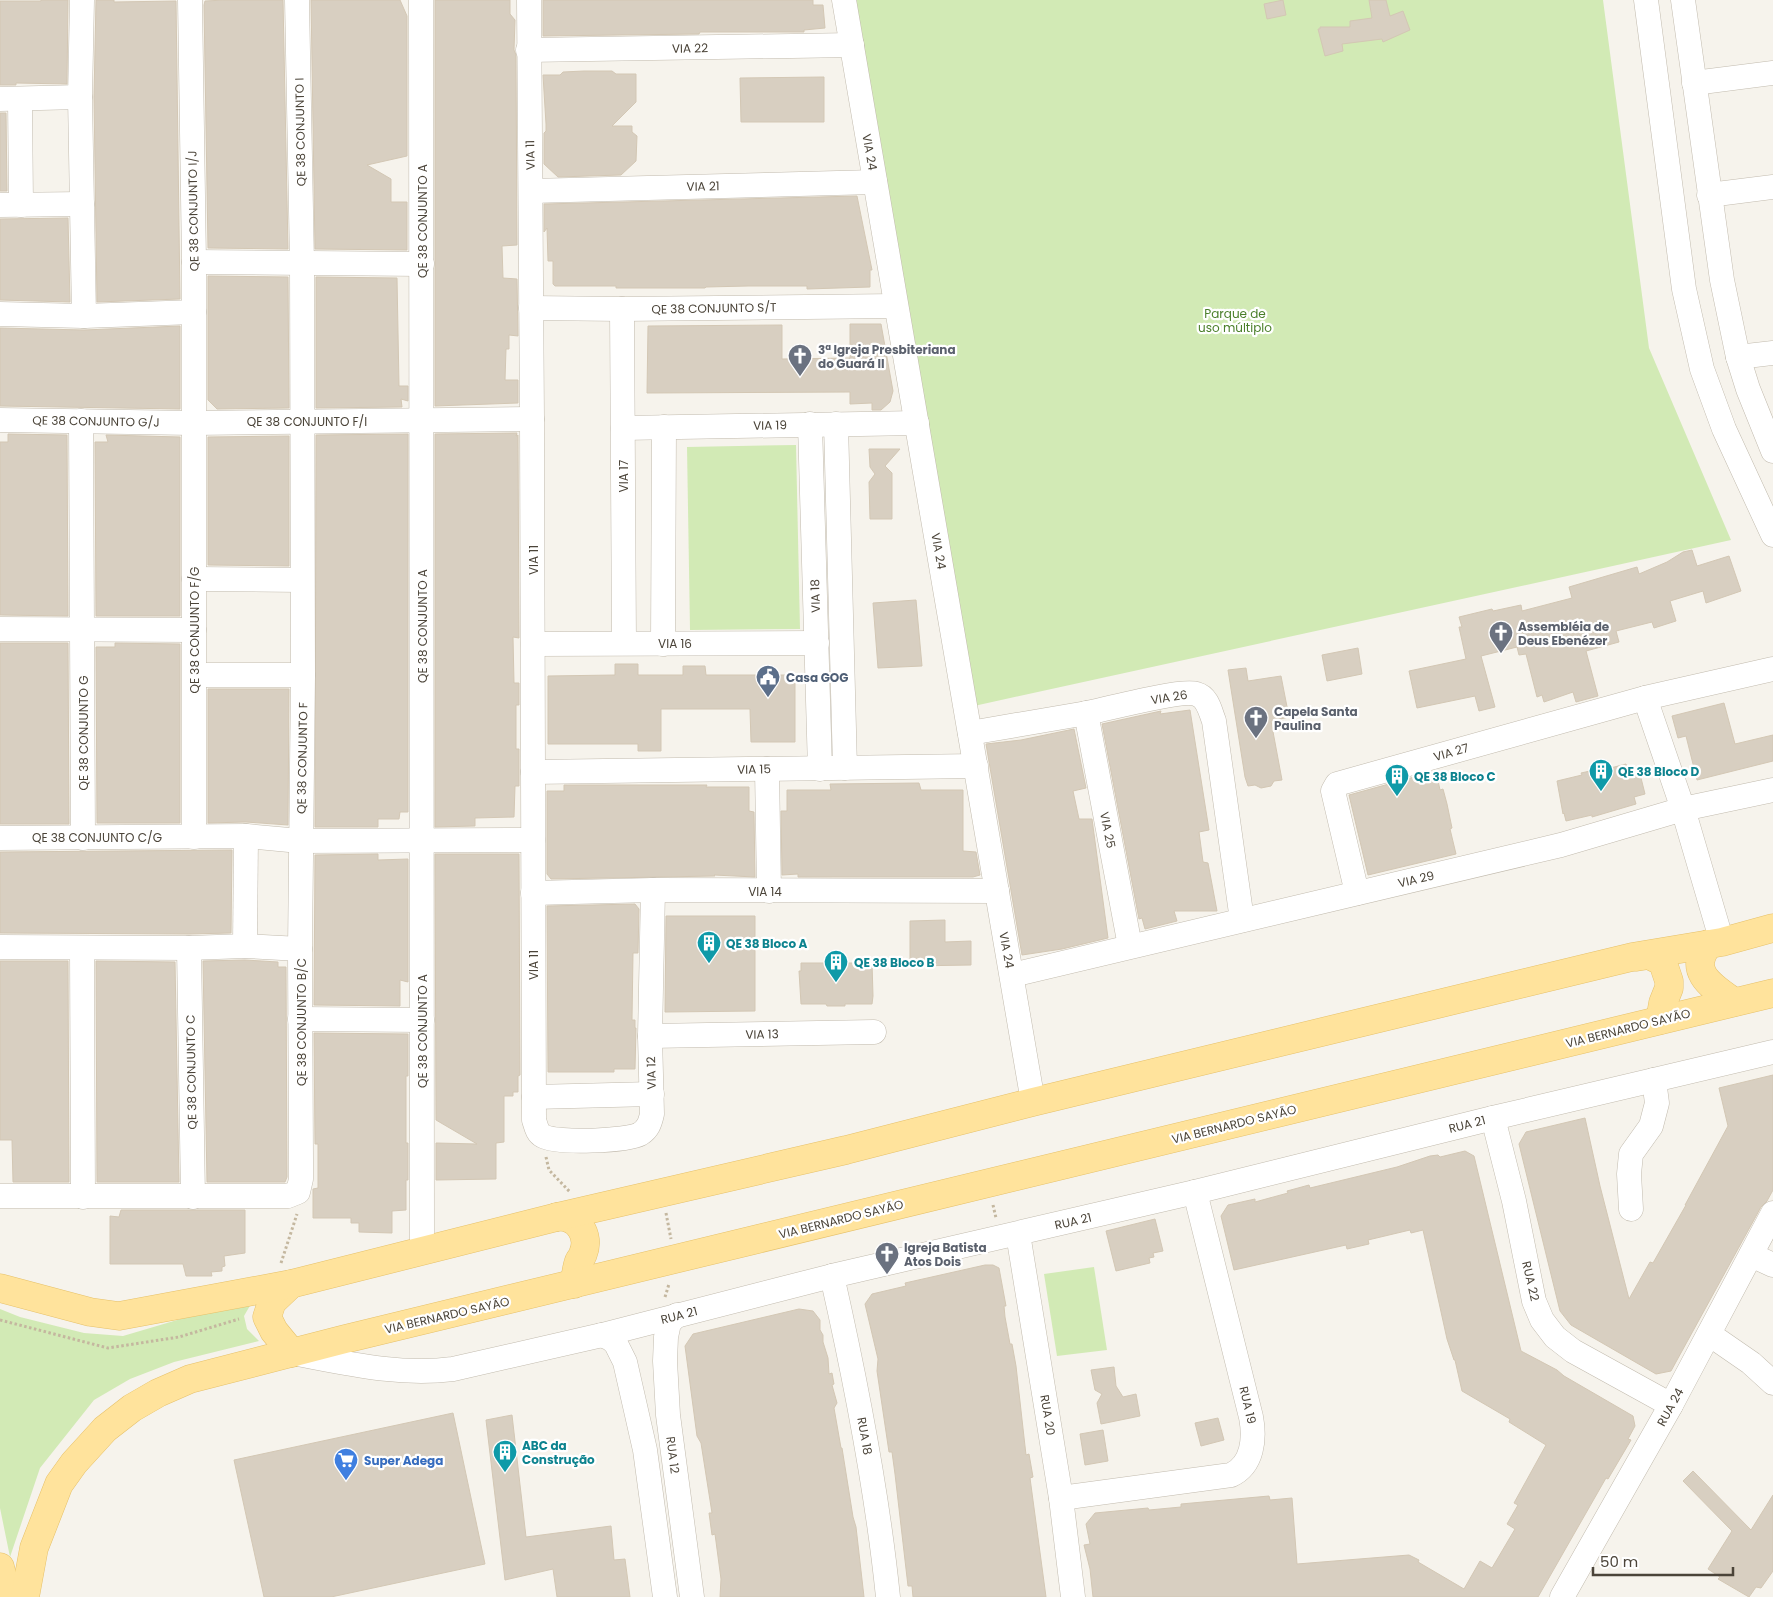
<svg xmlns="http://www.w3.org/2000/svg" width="1773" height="1597" font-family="Poppins,sans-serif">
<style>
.green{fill:#d2eab5}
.building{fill:#d8cfc1;stroke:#d3c7b4}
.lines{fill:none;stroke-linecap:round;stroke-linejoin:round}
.minor-casing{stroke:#c2bbae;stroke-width:25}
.major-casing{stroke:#e6c16a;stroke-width:29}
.path{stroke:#c4b79f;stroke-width:3;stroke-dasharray:2.5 2.5;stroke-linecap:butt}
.minor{stroke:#fff;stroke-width:24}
.major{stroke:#ffe39c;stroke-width:28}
.labels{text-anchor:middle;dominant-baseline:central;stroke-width:4.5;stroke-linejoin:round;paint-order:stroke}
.street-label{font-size:12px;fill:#4b4439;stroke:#fff}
.park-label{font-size:12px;fill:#4a7f2a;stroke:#fff}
.worship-label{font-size:12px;font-weight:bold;fill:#5b616d;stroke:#fff;text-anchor:start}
.service-label{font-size:12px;font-weight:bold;fill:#4e5e75;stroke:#fff;text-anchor:start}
.culture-label{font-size:12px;font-weight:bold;fill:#0d838f;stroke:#fff;text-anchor:start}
.shop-label{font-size:12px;font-weight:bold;fill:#366cbe;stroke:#fff;text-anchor:start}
</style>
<rect width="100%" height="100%" fill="#f6f3ec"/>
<!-- green -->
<g class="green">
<path d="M852 0H1603L1649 348 1731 540 974 706Z"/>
<path d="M796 445 800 629 690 630 687 447Z"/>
<path d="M1094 1267 1107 1350 1057 1356 1044 1274Z"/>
<path d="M255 1297 244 1316 247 1329 259 1341 174 1362 130 1379 94 1400 40 1468 10 1557 0 1508V1309L20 1317 84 1333 123 1336Z"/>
</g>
<!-- building -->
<g class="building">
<path d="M41 0H68L67 84 16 83V85H0V1H41Z"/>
<path d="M96 0H114V2L176 1 180 299 97 302 94 97Z"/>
<path d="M225 0H283L288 249 208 248 204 5 205 1Z"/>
<path d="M311 0H400L407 16V156L367 165 391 179V202H407V250L315 249Z"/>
<path d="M435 0H510V14L515 20 514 50 516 55 517 245 502 246 503 278 517 279 518 336 509 335V349H506L505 380H518V403L435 406Z"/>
<path d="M543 0H813V5H823L825 28 804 30V32H700L699 34 543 36Z"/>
<path d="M1283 0 1286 15 1267 19 1264 4Z"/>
<path d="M1369 0H1386L1390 16 1403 11 1410 30 1383 42 1382 39 1342 44 1343 51 1325 56 1318 29H1320V27H1350V21L1372 18Z"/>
<path d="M584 71H612L616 74H636V102L612 126H632V132L637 136 636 161 621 175 558 177 544 164V133L546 131V124L543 75H560L563 72Z"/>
<path d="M824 77V122H741L740 78Z"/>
<path d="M0 113H6L7 191H0Z"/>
<path d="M857 196 872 270H870V287L807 289V286H748L706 287 705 288H616V286H555L553 284V261H548L547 228 544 232V204Z"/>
<path d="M68 218 70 302 0 300V219Z"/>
<path d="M208 276 288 277 289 408 217 409 208 400Z"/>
<path d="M316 277 397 278 399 386H408V401L401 399 402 407 316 408Z"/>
<path d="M850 324H881L893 391 890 402 881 410H872V403L850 404V392L647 393 648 326 782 325V359L850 358Z"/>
<path d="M180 326V409L0 406V328L84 330Z"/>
<path d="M517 433 516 436 518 435 519 638 513 637 514 683H519V705H516V749H519V786H515L514 817 475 818V826L435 827V434Z"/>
<path d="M8 434 67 435 68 616 0 615V442H8Z"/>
<path d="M408 434V812H400L399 819H378V827H315L316 435Z"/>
<path d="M106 435 180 437V616H96L95 442H108Z"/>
<path d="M289 436V566L208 565V437Z"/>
<path d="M869 449H900L885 466 892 473V519H870L869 482 875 474 870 467Z"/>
<path d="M1692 550 1697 566 1729 556 1741 591 1706 603 1703 591 1670 601 1676 621 1654 628 1652 622 1616 631 1619 642 1586 651 1598 696 1576 702 1573 692 1544 702 1542 695 1537 697 1526 654 1519 655 1517 647 1481 656 1495 707 1479 711 1475 696 1417 708 1409 671 1466 659 1459 627H1462L1459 617 1492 609 1493 611 1521 605 1522 611 1572 598 1569 587 1637 567 1639 574 1667 562 1683 552Z"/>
<path d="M916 600 922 666 878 668 873 603Z"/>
<path d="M0 643H68L69 824H0Z"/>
<path d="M115 643 180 644V823H97L96 647H115Z"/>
<path d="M1358 648 1362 674 1327 681 1322 655Z"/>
<path d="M615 664H638V675H683V666H705L706 675H795V742H751L750 709H661V751H638V744H548V676L615 675Z"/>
<path d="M1246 668 1248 681 1281 676 1289 717 1271 721 1282 780 1274 781 1271 786 1261 788 1255 785 1248 786 1245 777 1228 670Z"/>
<path d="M208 689H289L288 825 246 822 208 823Z"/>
<path d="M1724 703 1735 744 1773 735V761L1697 780 1686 736 1678 738 1672 716Z"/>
<path d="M1190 710 1209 830 1199 832 1203 862 1208 863 1217 911H1174L1177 921 1145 929 1142 918 1139 919 1102 724 1161 711 1160 714Z"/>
<path d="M1074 729 1086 788 1073 791 1079 819H1092L1108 938 1062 949 1022 955 986 744 1021 740Z"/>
<path d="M1626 764 1628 772 1639 770 1645 794 1634 797 1636 804 1592 817V815L1566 821 1564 813 1563 814 1557 781 1582 775 1581 773 1599 769V771Z"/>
<path d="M1436 771 1440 790 1443 789 1447 804 1452 828 1450 829 1456 854 1368 875 1349 795Z"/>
<path d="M919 783 921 790H963V851L976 852 980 875 973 877H798V874L782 875 781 811H787V790H831L830 784Z"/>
<path d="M564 785H707L706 787H749V811L754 812 755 877 714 875 715 876 551 879 547 874V791H564Z"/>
<path d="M232 850 231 933 189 934 0 933V852Z"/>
<path d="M378 854V860L408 859V982L400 980V1006L314 1005 315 855Z"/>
<path d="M435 854H519L520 1075 518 1076V1092H513V1096H504V1142L496 1143V1179L436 1180V1143L477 1144 436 1120Z"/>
<path d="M635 904 639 909 638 953H633L632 1020H635V1028H636L635 1069H614V1072H548L547 906Z"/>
<path d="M666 916H755V1011L665 1012Z"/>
<path d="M945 920V942L971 941V965L910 966V921Z"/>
<path d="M245 960 278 962V967H286L287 1177 285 1182H207L203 961Z"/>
<path d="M826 960 844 961 845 963H872L873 996 872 1004H845V1006H827L826 1004H801L799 971H801V963H826Z"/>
<path d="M0 961H68L69 1182H13L12 1140H0Z"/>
<path d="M96 961 175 962 179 1182H97Z"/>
<path d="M314 1033 408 1034V1076H406V1143H408V1180H406V1210L392 1211V1233L359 1232V1223H351V1218H313V1189L318 1188V1144H315Z"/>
<path d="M1773 1075V1190L1767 1201 1761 1207 1671 1371 1656 1374 1571 1325 1560 1311 1519 1144 1526 1132 1585 1118 1600 1186 1629 1299 1650 1262 1653 1263 1686 1205H1685L1728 1126 1719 1088Z"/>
<path d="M1465 1151 1474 1156 1521 1351 1557 1370 1564 1376 1633 1416 1635 1426 1628 1439 1631 1440 1608 1479 1606 1478 1538 1597H1093L1090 1569 1084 1545 1090 1544 1086 1524 1095 1513 1148 1508 1149 1510 1181 1507V1504L1269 1496 1270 1500 1292 1498 1297 1564 1409 1555 1419 1560 1418 1562 1464 1589 1480 1561 1492 1568 1515 1529 1507 1524 1518 1505 1514 1503 1546 1445 1509 1422 1510 1419 1462 1391 1455 1360H1454L1447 1339 1423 1230 1411 1233 1410 1230 1368 1240 1369 1244 1347 1249 1346 1245 1234 1270 1221 1216 1228 1205 1255 1199V1202L1288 1193 1287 1191 1309 1185 1310 1188 1397 1167 1430 1156 1438 1155 1440 1157Z"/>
<path d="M121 1210H245V1253L224 1256 225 1266 222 1267V1271L211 1272 212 1276H186L183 1264H110V1216L119 1217Z"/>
<path d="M1155 1219 1163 1251 1153 1253 1154 1257 1149 1258 1150 1263 1116 1271 1106 1231Z"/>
<path d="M985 1265H993L999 1268 1006 1306H1004L1005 1317 1010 1344H1012L1016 1366 1026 1455 1029 1454 1033 1477 1030 1478 1046 1597H913L912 1586H908L895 1474 892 1452H889L877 1371 878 1359 865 1304 872 1294 906 1286 905 1283Z"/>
<path d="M799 1309 813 1311 820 1320V1330L823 1335V1342L828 1358 829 1374 832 1373 834 1384 832 1385 837 1403 834 1408 841 1448H842L853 1517 856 1527 864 1597H720L721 1579 715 1534 712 1535 709 1513H712L701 1443 697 1436 685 1346 693 1334Z"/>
<path d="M1114 1367 1116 1386 1123 1397 1136 1394 1140 1416 1101 1424 1097 1403 1102 1394 1095 1390 1091 1370Z"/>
<path d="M453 1413 485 1564 331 1597H264L234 1460Z"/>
<path d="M512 1415 526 1537 611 1526 614 1560 625 1559 630 1597H557L553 1569 505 1580 486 1420Z"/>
<path d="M1218 1418 1224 1440 1201 1446 1195 1423Z"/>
<path d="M1103 1430 1108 1461 1085 1465 1080 1434Z"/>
<path d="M1693 1471 1751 1530 1773 1495V1571L1761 1588 1756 1587 1749 1597 1718 1579 1720 1577 1708 1569 1732 1531 1683 1481Z"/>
</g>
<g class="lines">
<defs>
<g id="minor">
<path d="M82 0 80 97 84 316"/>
<path d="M190 0 194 262V837"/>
<path d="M421 0 422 1252"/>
<path d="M529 0 532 419 534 1120C536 1126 537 1133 543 1136 557 1144 627 1141 640 1134 648 1129 650 1123 652 1114L650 1036 653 890"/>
<path d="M844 0 1033 1102"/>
<path d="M1646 0 1684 289 1702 369 1724 429 1773 535"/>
<path d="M1683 0 1722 280 1738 357 1748 389 1773 451"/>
<path d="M528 50 852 45"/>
<path d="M1694 83 1773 73"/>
<path d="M0 99 80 97"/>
<path d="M20 99 21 205"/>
<path d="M531 191 875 182"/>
<path d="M1709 195 1773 187"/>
<path d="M0 205 82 204"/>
<path d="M194 262 422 264"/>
<path d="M531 308 622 309 896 306"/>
<path d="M622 309 624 643"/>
<path d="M0 314 84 316 194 312"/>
<path d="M1738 357 1773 353"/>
<path d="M0 420 193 423 532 419"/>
<path d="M81 421 83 838"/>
<path d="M810 424 820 769"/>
<path d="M836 424 845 768"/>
<path d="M623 428 917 423"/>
<path d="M194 579 302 580"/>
<path d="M0 629 194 630"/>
<path d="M533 644 817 643"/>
<path d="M663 644 664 427"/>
<path d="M195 675H303"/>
<path d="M1645 698 1683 809 1722 942"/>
<path d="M1086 713 1130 946"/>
<path d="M970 733C1009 726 1048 720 1087 713 1106 709 1182 689 1196 694 1208 697 1210 711 1214 721L1242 920"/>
<path d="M767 769 769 891"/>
<path d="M533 772 976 766"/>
<path d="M0 838 246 836 300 841 533 840"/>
<path d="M533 893 653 890 997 891"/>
<path d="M1357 893 1333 791 1337 784 1645 698 1773 669"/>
<path d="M245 946 246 836"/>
<path d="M0 947 189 948 245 946 300 949"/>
<path d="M82 948 83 1197"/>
<path d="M189 948 193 1197"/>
<path d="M1012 975 1561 845 1683 809 1773 790"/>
<path d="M300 1019 422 1020"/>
<path d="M650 1036 874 1032"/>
<path d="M534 1097 652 1094"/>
<path d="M1493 1118 1514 1201 1534 1301 1542 1320 1555 1337 1573 1351 1671 1405"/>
<path d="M0 1196H288L298 1192 301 1179V1161L300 949 303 675 302 263 297 0"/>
<path d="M1631 1209 1629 1174 1631 1154 1651 1126 1657 1103 1654 1080"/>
<path d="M1018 1234 1061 1498 1073 1597"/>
<path d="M1751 1255 1773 1265"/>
<path d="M832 1276C856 1382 877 1489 888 1597"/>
<path d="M677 1315 669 1323 666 1337 665 1361 668 1415 692 1597"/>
<path d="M1709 1334 1751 1363 1773 1383"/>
<path d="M602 1335 611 1339 616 1344 625 1362 645 1450 665 1597"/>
<path d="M292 1353C345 1363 399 1376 453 1369L602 1335 832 1276 1195 1192 1493 1118 1773 1052"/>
<path d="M1061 1498 1231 1475C1253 1465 1255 1438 1251 1417L1195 1192"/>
<path d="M1562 1597 1671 1405 1773 1213"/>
</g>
<g id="major">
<path d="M1709 944C1686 972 1713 987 1734 1002"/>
<path d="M1636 957 1649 955 1661 961 1664 966 1669 981V988L1663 1003 1660 1020"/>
<path d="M557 1217C577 1215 591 1235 583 1254 582 1257 581 1258 579 1261 576 1268 576 1277 574 1284"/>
<path d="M291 1284 272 1302 267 1317 274 1331 292 1353"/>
<path d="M0 1288 90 1312 119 1316 291 1284 557 1217 846 1150 1033 1102 1632 957 1722 942 1773 928"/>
<path d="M0 1567 8 1597"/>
<path d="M25 1597 34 1548 59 1484 74 1463 105 1429 132 1408 158 1393 190 1379 345 1339 1773 993"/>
</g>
</defs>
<!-- minor casing -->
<use href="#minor" class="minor-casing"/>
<!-- major casing -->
<use href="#major" class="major-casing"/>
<!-- path -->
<g class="path">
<path d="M546 1157 549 1170 570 1192"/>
<path d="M993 1205 996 1218"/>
<path d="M666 1213 671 1239"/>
<path d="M281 1263 297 1214"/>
<path d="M665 1297 669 1284"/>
<path d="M0 1320 108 1348 179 1337 239 1319"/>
</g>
<!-- minor -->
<use href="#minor" class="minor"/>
<!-- major -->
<use href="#major" class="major"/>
</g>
<!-- icons -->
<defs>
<symbol id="church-pin" viewBox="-11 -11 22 30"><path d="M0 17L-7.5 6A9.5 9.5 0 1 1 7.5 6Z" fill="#6b7280" stroke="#fff"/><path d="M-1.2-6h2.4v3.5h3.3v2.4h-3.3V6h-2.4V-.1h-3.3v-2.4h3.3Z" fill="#fff"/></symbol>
<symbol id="civic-pin" viewBox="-11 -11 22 30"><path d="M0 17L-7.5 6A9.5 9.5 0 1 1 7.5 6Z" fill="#5c6f8a" stroke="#fff"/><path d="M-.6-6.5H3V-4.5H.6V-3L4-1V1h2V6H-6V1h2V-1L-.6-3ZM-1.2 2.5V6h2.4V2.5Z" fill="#fff"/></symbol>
<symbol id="building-pin" viewBox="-11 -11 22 30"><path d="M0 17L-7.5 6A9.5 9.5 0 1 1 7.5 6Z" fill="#0f9aa8" stroke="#fff"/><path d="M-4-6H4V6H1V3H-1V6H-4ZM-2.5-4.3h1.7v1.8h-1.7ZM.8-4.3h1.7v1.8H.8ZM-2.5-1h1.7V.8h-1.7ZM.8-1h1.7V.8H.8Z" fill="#fff"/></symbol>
<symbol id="supermarket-pin" viewBox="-11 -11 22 30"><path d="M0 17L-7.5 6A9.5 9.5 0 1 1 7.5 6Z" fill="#3f7fe0" stroke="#fff"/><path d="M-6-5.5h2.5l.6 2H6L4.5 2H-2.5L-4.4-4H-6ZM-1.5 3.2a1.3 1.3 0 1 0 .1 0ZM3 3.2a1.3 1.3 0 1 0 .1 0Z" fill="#fff"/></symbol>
</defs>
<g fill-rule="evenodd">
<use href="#church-pin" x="786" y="342" width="28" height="38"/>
<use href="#church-pin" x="1487" y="619" width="28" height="38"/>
<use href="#civic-pin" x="754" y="663" width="28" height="38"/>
<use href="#church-pin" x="1242" y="704" width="28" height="38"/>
<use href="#building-pin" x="1587" y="757" width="28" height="38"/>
<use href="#building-pin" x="1383" y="762" width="28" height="38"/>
<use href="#building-pin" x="695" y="929" width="28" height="38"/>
<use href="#building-pin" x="822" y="948" width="28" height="38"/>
<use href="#church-pin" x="873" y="1240" width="28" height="38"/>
<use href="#building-pin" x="491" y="1438" width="28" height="38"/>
<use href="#supermarket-pin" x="332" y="1446" width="28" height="38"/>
</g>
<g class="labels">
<!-- street labels -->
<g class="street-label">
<text transform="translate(690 48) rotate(-1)">VIA 22</text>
<text transform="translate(300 132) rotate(-91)">QE 38 CONJUNTO I</text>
<text transform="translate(870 152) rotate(80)">VIA 24</text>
<text transform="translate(530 155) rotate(-91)">VIA 11</text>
<text transform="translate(703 186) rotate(-1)">VIA 21</text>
<text transform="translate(193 211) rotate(-91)">QE 38 CONJUNTO I/J</text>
<text transform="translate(422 221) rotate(-90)">QE 38 CONJUNTO A</text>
<text transform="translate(714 308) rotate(-1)">QE 38 CONJUNTO S/T</text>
<text transform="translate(96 421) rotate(1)">QE 38 CONJUNTO G/J</text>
<text x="307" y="421">QE 38 CONJUNTO F/I</text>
<text transform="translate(770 425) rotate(-1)">VIA 19</text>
<text transform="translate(623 476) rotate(-90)">VIA 17</text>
<text transform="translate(939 551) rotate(80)">VIA 24</text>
<text transform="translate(533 560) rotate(-90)">VIA 11</text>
<text transform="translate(815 596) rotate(-92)">VIA 18</text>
<text transform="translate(422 626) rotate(-90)">QE 38 CONJUNTO A</text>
<text transform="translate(194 630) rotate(-90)">QE 38 CONJUNTO F/G</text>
<text x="675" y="643">VIA 16</text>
<text transform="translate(1169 697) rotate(-9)">VIA 26</text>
<text transform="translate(83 733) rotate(-90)">QE 38 CONJUNTO G</text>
<text transform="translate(1451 752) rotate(-16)">VIA 27</text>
<text transform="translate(302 758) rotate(-89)">QE 38 CONJUNTO F</text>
<text transform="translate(754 769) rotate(-1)">VIA 15</text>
<text transform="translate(1108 830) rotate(79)">VIA 25</text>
<text x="97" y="837">QE 38 CONJUNTO C/G</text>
<text transform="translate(1416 879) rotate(-13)">VIA 29</text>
<text x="765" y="891">VIA 14</text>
<text transform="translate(1007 950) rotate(80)">VIA 24</text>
<text transform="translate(533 965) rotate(-90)">VIA 11</text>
<text transform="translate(301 1022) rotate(-90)">QE 38 CONJUNTO B/C</text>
<text transform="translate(1628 1028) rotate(-14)">VIA BERNARDO SAYÃO</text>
<text transform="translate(422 1031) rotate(-90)">QE 38 CONJUNTO A</text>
<text transform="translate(762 1034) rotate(-1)">VIA 13</text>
<text transform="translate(191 1072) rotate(-91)">QE 38 CONJUNTO C</text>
<text transform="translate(651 1073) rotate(-91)">VIA 12</text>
<text transform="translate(1234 1124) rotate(-14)">VIA BERNARDO SAYÃO</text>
<text transform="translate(1467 1124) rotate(-14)">RUA 21</text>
<text transform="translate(841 1219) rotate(-14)">VIA BERNARDO SAYÃO</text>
<text transform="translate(1073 1221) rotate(-13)">RUA 21</text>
<text transform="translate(1531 1281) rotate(77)">RUA 22</text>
<text transform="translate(447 1315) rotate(-13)">VIA BERNARDO SAYÃO</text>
<text transform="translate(679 1315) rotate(-14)">RUA 21</text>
<text transform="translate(1248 1405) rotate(77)">RUA 19</text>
<text transform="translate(1670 1407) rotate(-61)">RUA 24</text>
<text transform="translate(1048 1415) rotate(81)">RUA 20</text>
<text transform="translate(865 1436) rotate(80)">RUA 18</text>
<text transform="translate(673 1455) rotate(83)">RUA 12</text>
</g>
<!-- park labels -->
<g class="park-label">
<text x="1235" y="313">Parque de<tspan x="1235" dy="14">uso múltiplo</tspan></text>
</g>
<!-- worship labels -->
<g class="worship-label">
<text x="818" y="349">3ª Igreja Presbiteriana<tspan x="818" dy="14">do Guará II</tspan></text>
<text x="1518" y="626">Assembléia de<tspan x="1518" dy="14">Deus Ebenézer</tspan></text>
<text x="1274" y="711">Capela Santa<tspan x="1274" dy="14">Paulina</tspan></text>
<text x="904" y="1247">Igreja Batista<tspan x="904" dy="14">Atos Dois</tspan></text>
</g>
<!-- service labels -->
<g class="service-label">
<text x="786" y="677">Casa GOG</text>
</g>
<!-- culture labels -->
<g class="culture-label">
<text x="1618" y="771">QE 38 Bloco D</text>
<text x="1414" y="776">QE 38 Bloco C</text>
<text x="726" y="943">QE 38 Bloco A</text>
<text x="854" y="962">QE 38 Bloco B</text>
<text x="522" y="1445">ABC da<tspan x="522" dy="14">Construção</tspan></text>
</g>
<!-- shop labels -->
<g class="shop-label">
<text x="364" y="1460">Super Adega</text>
</g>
</g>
<!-- scale -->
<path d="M1593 1567v8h140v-8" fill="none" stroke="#4b4439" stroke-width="2.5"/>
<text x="1600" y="1567" font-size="15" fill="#4b4439" stroke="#ffffff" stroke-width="4" paint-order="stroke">50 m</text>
</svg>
